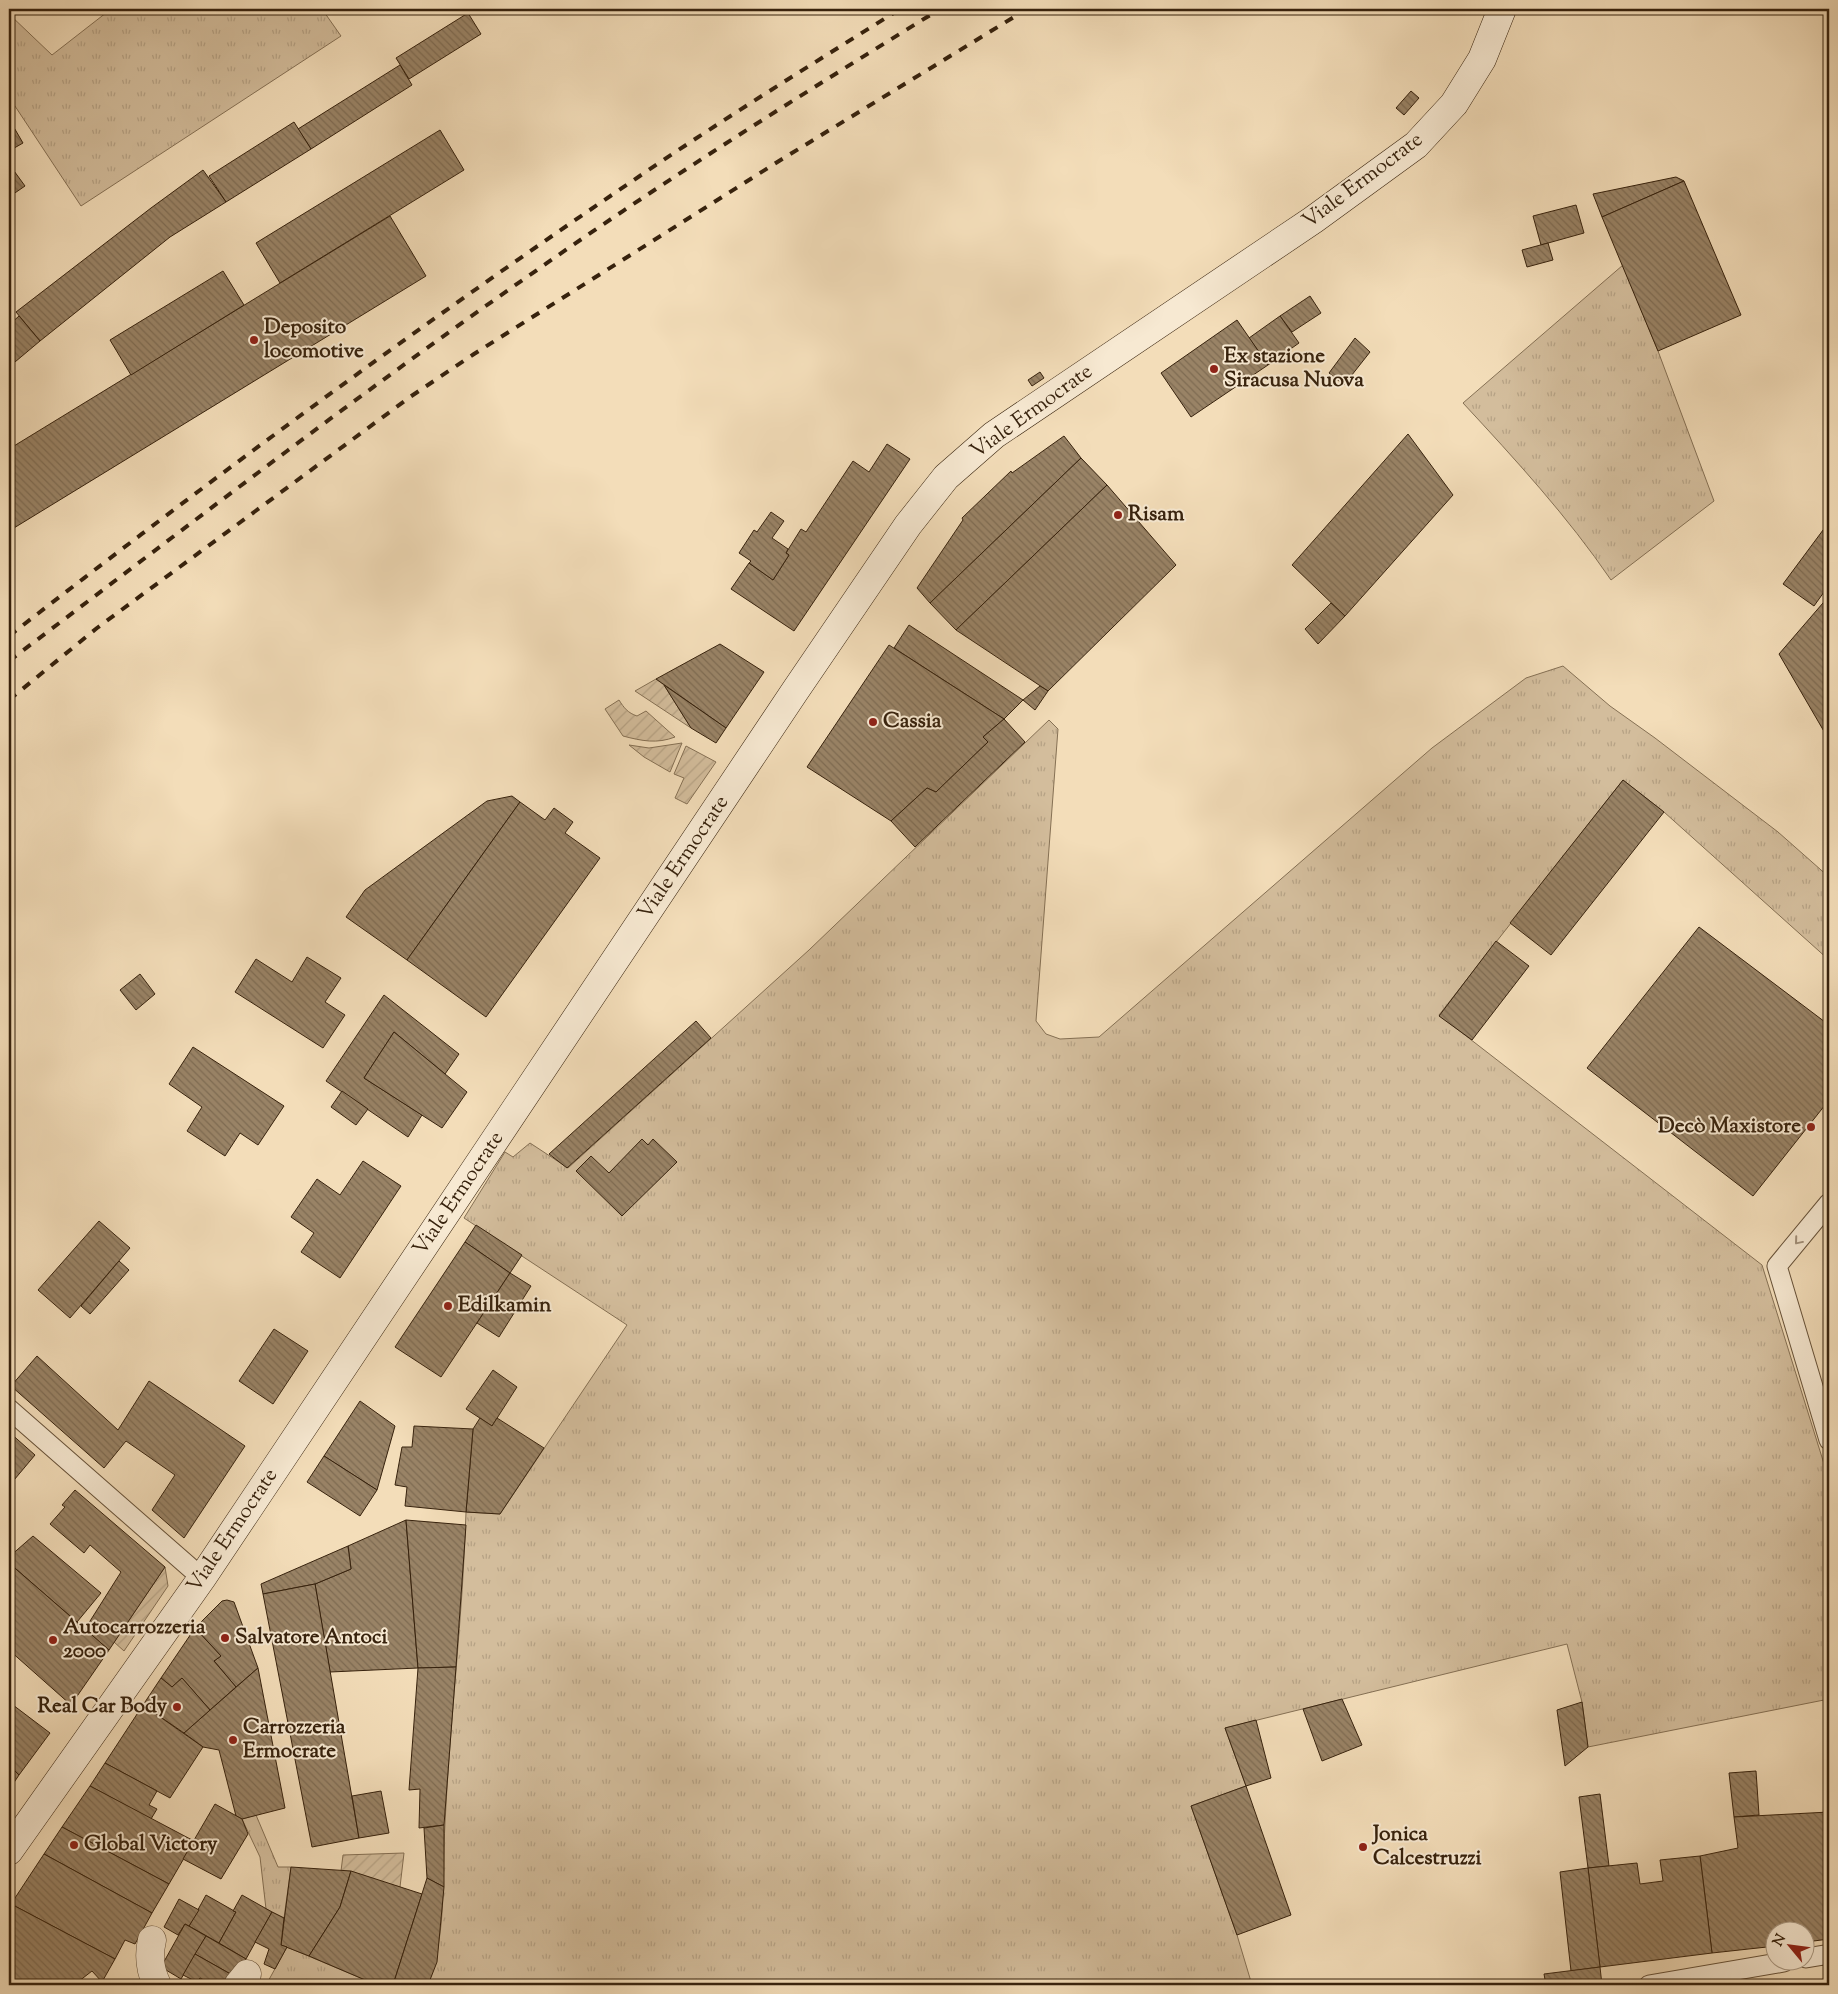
<svg xmlns="http://www.w3.org/2000/svg" width="1838" height="1994" font-family="'Sorts Mill Goudy',serif">
<style>
.grass{fill:url(#grass-tufts);stroke:#857054}
.garden{fill:url(#garden-furrows);stroke:#857054}
.building{fill:url(#building-back-hatch);stroke:#37220d}
.lines{fill:none;stroke-linecap:round;stroke-linejoin:round}
.service-casing{stroke:#665138;stroke-width:21}
.minor-casing{stroke:#665138;stroke-width:29}
.secondary-casing{stroke:#37220d;stroke-width:29}
.service{stroke:#f7e9d2;stroke-width:19}
.minor{stroke:#f7e9d2;stroke-width:28}
.secondary{stroke:#f7e9d2;stroke-width:28}
.rail{stroke:#37220d;stroke-width:4;stroke-dasharray:9 9;stroke-linecap:butt}
.oneway{stroke:#a18f79}
.poi-dot{fill:#8f2418;stroke:#f7e9d2;stroke-width:2}
.labels{text-anchor:middle;dominant-baseline:central;stroke-width:4;stroke-linejoin:round;paint-order:stroke}
.street-label{font-size:21px;fill:#37220d;stroke:#f7e9d2}
.poi-label{font-size:21px;font-weight:bold;fill:#37220d;stroke:#f7e9d2;text-anchor:start}
</style>
<defs>
<pattern id="grass-tufts" width="24" height="20" patternUnits="userSpaceOnUse" patternTransform="scale(1.25)"><rect width="24" height="20" fill="#d3bd9c"/><path d="M3 7l-1-3M5 7V3M7 7l1-3M15 17l-1-3M17 17v-4M19 17l1-3" fill="none" stroke="#b6a285"/></pattern>
<pattern id="garden-furrows" width="10" height="10" patternUnits="userSpaceOnUse" patternTransform="scale(1.25)"><rect width="10" height="10" fill="#d3bd9c"/><path d="M-1 1l2-2M0 10L10 0M9 11l2-2" fill="none" stroke="#b6a285"/></pattern>
<pattern id="building-back-hatch" width="6" height="6" patternUnits="userSpaceOnUse" patternTransform="scale(1.25)"><rect width="6" height="6" fill="#998366"/><path d="M-1 5l2 2M0 0l6 6M5-1l2 2" fill="none" stroke="#7e6b52"/></pattern>
</defs>
<rect width="100%" height="100%" fill="#f3ddb9"/>
<filter id="stains"><feTurbulence type="fractalNoise" baseFrequency=".004" numOctaves="4"/><feColorMatrix values="0 0 0 0 .2 0 0 0 0 .09 0 0 0 0 .02 0 0 0 .5 -.17"/></filter>
<radialGradient id="worn" r=".72"><stop offset=".6" stop-color="#630" stop-opacity="0"/><stop offset="1" stop-color="#630" stop-opacity=".3"/></radialGradient>
<!-- grass -->
<g class="grass">
<path d="M111 9H322L341 36 81 206 9 97V14L52 55Z"/>
<path d="M1623 265 1658 351 1714 501 1611 580C1568 517 1515 459 1463 403Z"/>
<path d="M1563 666 1610 706 1655 738 1778 832 1829 877V960L1664 812 1623 780 1439 1015 1762 1265 1825 1467 1829 1466V1699L1588 1747 1582 1702 1567 1644 1225 1728 1246 1786 1191 1806 1237 1935 1252 1985H428C447 1933 442 1878 445 1823 450 1719 463 1616 466 1512L500 1514 627 1325 464 1218 505 1152 513 1157 530 1143 568 1168 809 950 1049 720 1058 729 1036 1021 1046 1034 1060 1039 1099 1037 1432 748 1526 678Z"/>
<path d="M256 1815 278 1867H291L284 1918 266 1909 260 1857 242 1819Z"/>
<path d="M287 1947 377 1985H266Z"/>
</g>
<!-- garden -->
<g class="garden">
<path d="M656 679 664 685 691 728 635 691Z"/>
<path d="M619 700C624 708 628 713 637 716L646 711 675 737C657 744 642 741 623 736L605 709Z"/>
<path d="M682 743 670 772 644 757 629 745 649 748Z"/>
<path d="M686 746 716 762 687 804 675 798 684 778 674 774Z"/>
<path d="M165 1567 168 1586 124 1651 114 1642Z"/>
<path d="M404 1853 400 1887 341 1871 343 1855Z"/>
</g>
<!-- building -->
<g class="building">
<path d="M468 13 481 34 409 79 396 58Z"/>
<path d="M400 65 412 85 311 149 298 129Z"/>
<path d="M1411 91 1419 98 1404 115 1396 108Z"/>
<path d="M9 119 23 143 9 151Z"/>
<path d="M294 122 311 149 226 202 209 176Z"/>
<path d="M440 130 464 170 280 283 256 243Z"/>
<path d="M9 164 25 186 9 197Z"/>
<path d="M203 170 226 202 170 237 40 341 16 312 151 208Z"/>
<path d="M1676 177 1684 181 1602 217 1593 194Z"/>
<path d="M1684 181 1741 315 1658 351 1602 217Z"/>
<path d="M1576 205 1584 233 1541 245 1533 216Z"/>
<path d="M390 216 426 276 9 531V449Z"/>
<path d="M1548 243 1553 260 1527 267 1522 250Z"/>
<path d="M223 271 244 305 131 375 110 340Z"/>
<path d="M1310 296 1321 313 1292 332 1280 316Z"/>
<path d="M19 316 40 341 9 367V325Z"/>
<path d="M1280 316 1299 343 1268 365 1249 338Z"/>
<path d="M1237 320 1268 365 1191 417 1161 373Z"/>
<path d="M1355 338 1370 352 1344 385 1329 373Z"/>
<path d="M1040 372 1044 378 1032 386 1028 380Z"/>
<path d="M1408 434 1453 495 1345 616 1292 565Z"/>
<path d="M1064 436 1081 458 930 603 917 588 963 520 962 518 1011 471 1012 473Z"/>
<path d="M887 444 910 459 794 631 731 589 749 563 773 580 789 555 786 553 801 529 806 532 853 461 869 472Z"/>
<path d="M1081 458 1107 485 956 630 930 603Z"/>
<path d="M1107 485 1176 565 1048 691 956 630Z"/>
<path d="M771 512 784 521 772 538 788 549 786 553 789 555 773 580 749 563 751 561 739 553 754 530 757 532Z"/>
<path d="M1829 522V585L1814 606 1783 584Z"/>
<path d="M1829 596V740L1779 654Z"/>
<path d="M1331 603 1345 616 1318 644 1305 629Z"/>
<path d="M909 625 1023 700 1004 719 894 648Z"/>
<path d="M720 644 764 672 726 728 656 679Z"/>
<path d="M889 645 1004 719 983 737 988 742 936 792 927 788 891 821 807 767Z"/>
<path d="M664 685 726 728 716 743 691 728Z"/>
<path d="M1040 686 1048 691 1035 710 1023 700Z"/>
<path d="M1004 719 1025 742 915 847 891 821 927 788 936 792 988 742 983 737Z"/>
<path d="M1623 780 1664 812 1551 955 1510 923Z"/>
<path d="M512 796 520 802 407 960 346 917 365 890 487 801Z"/>
<path d="M520 802 545 820 554 808 573 822 565 833 600 858 486 1017 407 960Z"/>
<path d="M1699 927 1829 1025V1100L1753 1196 1587 1068Z"/>
<path d="M1496 941 1529 966 1472 1040 1439 1016Z"/>
<path d="M307 957 341 978 325 1002 345 1015 323 1048 235 992 256 959 292 982Z"/>
<path d="M140 974 155 994 136 1010 120 990Z"/>
<path d="M384 995 459 1054 445 1074 394 1032 364 1078 422 1115 408 1137 326 1081Z"/>
<path d="M696 1021 711 1038 567 1168 549 1154Z"/>
<path d="M394 1032 467 1092 442 1128 364 1078Z"/>
<path d="M193 1047 284 1106 258 1145 240 1133 225 1156 187 1131 202 1107 169 1084Z"/>
<path d="M342 1091 368 1109 356 1125 331 1107Z"/>
<path d="M642 1139 648 1145 653 1139 677 1162 622 1216 576 1171 591 1156 609 1173Z"/>
<path d="M363 1161 401 1186 340 1278 301 1252 314 1233 291 1217 317 1179 340 1195Z"/>
<path d="M99 1221 130 1248 70 1318 38 1290Z"/>
<path d="M476 1225 522 1255 510 1273 465 1242Z"/>
<path d="M465 1242 510 1273 441 1377 395 1347Z"/>
<path d="M119 1261 129 1270 90 1314 81 1306Z"/>
<path d="M510 1273 531 1286 499 1337 477 1323Z"/>
<path d="M274 1329 308 1351 273 1404 239 1381Z"/>
<path d="M37 1356 118 1430 149 1381 245 1446 184 1538 152 1510 175 1475 126 1441 104 1468 11 1386Z"/>
<path d="M493 1370 517 1387 492 1426 466 1409Z"/>
<path d="M360 1401 395 1426 377 1490 324 1456Z"/>
<path d="M480 1418 492 1426 497 1418 544 1448 500 1514 466 1512 473 1429Z"/>
<path d="M414 1426 473 1429 466 1512 405 1506 407 1487 395 1485 402 1447H412Z"/>
<path d="M9 1432 35 1455 9 1486Z"/>
<path d="M324 1456 377 1490 360 1516 307 1482Z"/>
<path d="M75 1490 165 1567 109 1650 85 1629 121 1572 90 1545 84 1553 50 1524 65 1507 62 1505Z"/>
<path d="M406 1520 418 1668 330 1672 315 1584 351 1569 348 1546Z"/>
<path d="M406 1520 466 1525 456 1667 418 1668Z"/>
<path d="M33 1536 101 1593 77 1622 9 1563V1557Z"/>
<path d="M348 1546 351 1569 315 1584 263 1594 261 1584Z"/>
<path d="M9 1563 109 1650 71 1705 9 1650Z"/>
<path d="M315 1584 359 1838 312 1847 263 1594Z"/>
<path d="M227 1600 234 1602 258 1668 236 1687 214 1661 221 1656 195 1628 222 1601Z"/>
<path d="M195 1628 221 1656 214 1661 236 1687 210 1710 182 1678 172 1687 161 1678Z"/>
<path d="M456 1667 444 1825 419 1828 420 1789 409 1790 418 1668Z"/>
<path d="M258 1668 285 1808 242 1819 236 1816 219 1750 203 1747 184 1733Z"/>
<path d="M161 1678 172 1687 182 1678 210 1710 184 1733 143 1705Z"/>
<path d="M1342 1699 1362 1745 1322 1761 1303 1709Z"/>
<path d="M9 1702 50 1733 19 1775 9 1765Z"/>
<path d="M1582 1702 1588 1747 1565 1766 1557 1710Z"/>
<path d="M143 1705 203 1747 170 1798 105 1763Z"/>
<path d="M1256 1720 1271 1778 1246 1786 1225 1728Z"/>
<path d="M105 1763 157 1791 149 1805 157 1809 151 1819 90 1786Z"/>
<path d="M9 1765 19 1775 9 1790Z"/>
<path d="M1756 1771 1759 1815 1734 1817 1729 1773Z"/>
<path d="M90 1786 194 1841 169 1884 62 1827Z"/>
<path d="M1246 1786 1291 1915 1237 1935 1191 1806Z"/>
<path d="M381 1791 389 1833 359 1838 352 1796Z"/>
<path d="M1600 1794 1609 1866 1588 1868 1579 1797Z"/>
<path d="M215 1804 242 1819 248 1834 221 1879 183 1859Z"/>
<path d="M1829 1812V1939L1806 1942V1932H1776V1946L1712 1953 1700 1856 1738 1848 1734 1817Z"/>
<path d="M444 1825V1887L427 1878 424 1828Z"/>
<path d="M62 1827 169 1884 152 1913 44 1854Z"/>
<path d="M44 1854 152 1913 135 1944 125 1940 115 1959 11 1904Z"/>
<path d="M1700 1856 1712 1953 1600 1967 1588 1868 1637 1863 1640 1884 1663 1881 1660 1860Z"/>
<path d="M291 1867 351 1871 340 1907 309 1956 281 1945Z"/>
<path d="M1588 1868 1600 1967 1571 1971 1560 1872Z"/>
<path d="M351 1871 422 1894 393 1985H377L309 1956 340 1907Z"/>
<path d="M427 1878 444 1887 437 1962 428 1985H393Z"/>
<path d="M206 1895 236 1912 219 1943 189 1926Z"/>
<path d="M242 1895 272 1912 246 1959 219 1943 236 1912 233 1911Z"/>
<path d="M179 1899 199 1910 189 1926 185 1924 178 1935 164 1927Z"/>
<path d="M11 1904 115 1959 102 1982 92 1971 74 1985H22L9 1977V1907Z"/>
<path d="M272 1912 284 1918 281 1945 287 1947 275 1969 264 1964 269 1949 255 1942Z"/>
<path d="M185 1924 206 1936 181 1979 161 1967Z"/>
<path d="M206 1936 246 1959 234 1976 195 1954Z"/>
<path d="M195 1954 234 1976 227 1985H213L200 1978 197 1982 183 1975Z"/>
<path d="M1600 1967 1602 1985H1546L1544 1974Z"/>
<path d="M9 1977 22 1985H9Z"/>
</g>
<g class="lines">
<defs>
<g id="service">
<path d="M1829 1203 1777 1266 1829 1440"/>
<path d="M9 1409 202 1578"/>
<path d="M1806 1958 1824 1955 1829 1957"/>
<path d="M1649 1985 1784 1962"/>
</g>
<g id="minor">
<path d="M152 1940C148 1957 150 1970 157 1985"/>
<path d="M238 1985 247 1974"/>
</g>
<path id="secondary" d="M9 1851 202 1578 795 691 908 525 946 477 994 435 1313 220 1416 145 1454 104 1482 59 1502 9"/>
</defs>
<!-- service casing -->
<use href="#service" class="service-casing"/>
<!-- minor casing -->
<use href="#minor" class="minor-casing"/>
<!-- secondary casing -->
<use href="#secondary" class="secondary-casing"/>
<!-- service -->
<use href="#service" class="service"/>
<!-- minor -->
<use href="#minor" class="minor"/>
<!-- secondary -->
<use href="#secondary" class="secondary"/>
<!-- rail -->
<g class="rail">
<path d="M9 636C211 479 417 327 628 184 717 123 809 66 900 9"/>
<path d="M9 661C184 529 357 395 537 270 668 178 804 93 940 9"/>
<path d="M9 700 97 628 410 397 474 354 779 161 1027 9"/>
</g>
</g>
<!-- one-way arrows -->
<defs><path id="oneway-chevron" d="M-2-3.5L2.5 0L-2 3.5" fill="none" stroke-width="1.6" stroke-linecap="round" stroke-linejoin="round" transform="scale(1.25)"/></defs>
<use class="oneway" href="#oneway-chevron" transform="translate(1798 1241) rotate(130)"/>
<!-- markers -->
<g class="poi-dot">
<circle cx="254" cy="340" r="5"/>
<circle cx="1214" cy="369" r="5"/>
<circle cx="1118" cy="515" r="5"/>
<circle cx="873" cy="722" r="5"/>
<circle cx="1811" cy="1127" r="5"/>
<circle cx="448" cy="1306" r="5"/>
<circle cx="225" cy="1638" r="5"/>
<circle cx="53" cy="1640" r="5"/>
<circle cx="177" cy="1707" r="5"/>
<circle cx="233" cy="1740" r="5"/>
<circle cx="74" cy="1845" r="5"/>
<circle cx="1363" cy="1847" r="5"/>
</g>
<g class="labels">
<!-- street labels -->
<g class="street-label">
<text transform="translate(1363 181) rotate(-37)">Viale Ermocrate</text>
<text transform="translate(1032 412) rotate(-36)">Viale Ermocrate</text>
<text transform="translate(684 858) rotate(-56)">Viale Ermocrate</text>
<text transform="translate(459 1194) rotate(-56)">Viale Ermocrate</text>
<text transform="translate(233 1531) rotate(-56)">Viale Ermocrate</text>
</g>
<!-- poi labels -->
<g class="poi-label">
<text x="264" y="328">Deposito<tspan x="264" dy="24">locomotive</tspan></text>
<text x="1224" y="357">Ex stazione<tspan x="1224" dy="24">Siracusa Nuova</tspan></text>
<text x="1128" y="515">Risam</text>
<text x="883" y="722">Cassia</text>
<text x="1801" y="1127" text-anchor="end">Decò Maxistore</text>
<text x="458" y="1306">Edilkamin</text>
<text x="63" y="1628">Autocarrozzeria<tspan x="63" dy="24">2000</tspan></text>
<text x="235" y="1638">Salvatore Antoci</text>
<text x="167" y="1707" text-anchor="end">Real Car Body</text>
<text x="243" y="1728">Carrozzeria<tspan x="243" dy="24">Ermocrate</tspan></text>
<text x="1373" y="1835">Jonica<tspan x="1373" dy="24">Calcestruzzi</tspan></text>
<text x="84" y="1845">Global Victory</text>
</g>
</g>
<!-- margin -->
<rect width="1838" height="1994" fill="none" stroke="#f3ddb9" stroke-width="30"/>
<rect x="10" y="10" width="1818" height="1974" fill="none" stroke="#37220d" stroke-width="2.5"/>
<rect x="15" y="15" width="1808" height="1964" fill="none" stroke="#37220d"/>
<!-- north arrow -->
<g transform="translate(1790 1946) rotate(299)"><circle r="24" fill="#f7e9d2" stroke="#aa9983"/>
<path d="M0-4L9 19L0 12L-9 19Z" fill="#8f2418"/>
<text y="-8" font-size="14" font-weight="bold" text-anchor="middle" fill="#37220d">N</text>
</g>
<rect width="100%" height="100%" filter="url(#stains)"/>
<rect width="100%" height="100%" fill="url(#worn)"/>
</svg>
